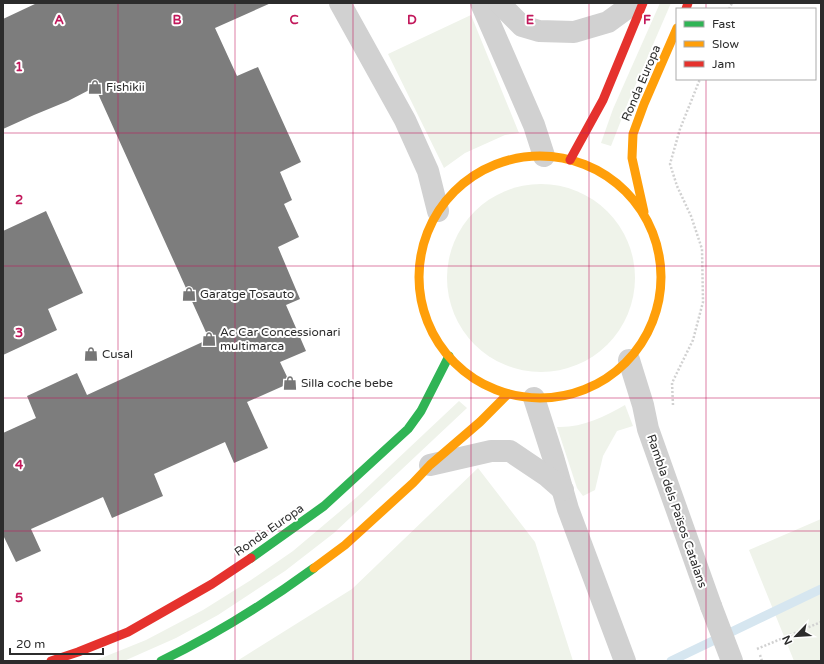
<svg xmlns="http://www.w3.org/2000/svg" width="824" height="664" font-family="'Varela Round',sans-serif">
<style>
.green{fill:#eff3ea}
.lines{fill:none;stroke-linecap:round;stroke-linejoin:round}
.stream{stroke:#d6e6f0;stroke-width:9}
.building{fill:#7d7d7d}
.path{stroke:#d1d1d1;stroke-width:2.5;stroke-dasharray:2 2;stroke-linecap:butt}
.street{stroke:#d1d1d1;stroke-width:22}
.fast{stroke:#30b455;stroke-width:9}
.slow{stroke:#ff9f0a;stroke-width:9}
.jam{stroke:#e5322d;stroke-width:9}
.path-bridge{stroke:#d1d1d1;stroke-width:2.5;stroke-dasharray:2 2;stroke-linecap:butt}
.street-bridge{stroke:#d1d1d1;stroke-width:22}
.grid{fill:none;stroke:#c2185b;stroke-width:1;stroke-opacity:0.55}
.labels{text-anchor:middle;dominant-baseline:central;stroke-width:4;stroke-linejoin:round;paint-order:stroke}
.street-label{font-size:12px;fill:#2c2c2c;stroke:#fff}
.poi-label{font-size:12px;fill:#2c2c2c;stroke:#fff;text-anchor:start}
.grid-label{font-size:13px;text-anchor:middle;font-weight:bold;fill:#c2185b;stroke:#fff;stroke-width:4;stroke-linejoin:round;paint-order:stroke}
</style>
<rect width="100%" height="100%" fill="#fff"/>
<!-- green -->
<g class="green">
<path d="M660 3H671L629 100 611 146 601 143 613 109Z"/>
<path d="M471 15 519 133 505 135 465 153 444 168 388 54Z"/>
<circle cx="541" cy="278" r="94"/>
<path d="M459 401 467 408 334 533 285 571 218 615 176 638 124 661H94L146 640 203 610 251 580 293 551 357 497Z"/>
<path d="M625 405 633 426 617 431 603 456 595 490 583 496 577 488 557 427C582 428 604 417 625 405Z"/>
<path d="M478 468 535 542 573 661H237L352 589Z"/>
<path d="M821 519V661H794L749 550Z"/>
</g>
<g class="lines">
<!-- stream -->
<path class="stream" d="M671 661 821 589"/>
</g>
<!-- building -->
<g class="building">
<path d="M37 3H271L215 28 237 76 258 67 301 162 280 172 292 200 284 204 299 237 278 247 300 299 286 305 306 351 280 362 290 383 247 402 268 448 234 463 225 442 154 474 163 496 112 518 103 497 31 529 41 551 16 562 3 535V433L36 418 27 396 77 373 87 395 209 339 95 87 68 101 34 115 3 129V19Z"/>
<path d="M46 211 83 293 48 309 57 330 3 355V231Z"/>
</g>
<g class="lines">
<!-- path -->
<g class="path">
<path d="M729 9 732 3"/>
<path d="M673 405 672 383 693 340 703 302 702 249 691 216 677 186 670 164 680 129 700 79"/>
<path d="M757 649 821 622"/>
</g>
<!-- street -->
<g class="street">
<path d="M340 3 405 120 428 171 438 211"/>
<path d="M481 3 534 125 544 156"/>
<path d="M499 3 522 26 539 31 574 32 608 22 634 3"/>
<path d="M629 360 643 405 648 429 711 606"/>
<path d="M534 398 553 457 568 509 625 661"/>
<path d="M430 465 491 451H510L547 476 563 490"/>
</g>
<!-- fast -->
<g class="fast">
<path d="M251 558 324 506 408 429 421 411 449 356"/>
<path d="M161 661C215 635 266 603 314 568"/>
</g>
<!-- slow -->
<g class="slow">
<circle cx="540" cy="277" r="121"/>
<path d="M644 212 632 158 633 134 644 104 677 28"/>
<path d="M314 568 345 545 413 483 430 465 480 422 508 394"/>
</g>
<!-- jam -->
<g class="jam">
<path d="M686 9 688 3"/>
<path d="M570 160 603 100 643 3"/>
<path d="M51 661 78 652 128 632 212 584 251 558"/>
</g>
<!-- path-bridge -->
<path class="path-bridge" d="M760 655 762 661"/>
<!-- street-bridge -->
<path class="street-bridge" d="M711 606 732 661"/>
</g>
<!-- grid -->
<path class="grid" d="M118 3V661M235 3V661M353 3V661M471 3V661M589 3V661M706 3V9M706 79V661M3 133H821M3 266H821M3 398H821M3 531H821"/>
<!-- icons -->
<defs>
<symbol id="shop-bare" viewBox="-9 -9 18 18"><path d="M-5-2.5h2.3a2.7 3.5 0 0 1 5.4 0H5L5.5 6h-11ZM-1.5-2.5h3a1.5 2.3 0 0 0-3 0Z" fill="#767676" stroke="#fff" stroke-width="2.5" paint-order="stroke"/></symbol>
</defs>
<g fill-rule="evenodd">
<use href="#shop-bare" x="85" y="77" width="20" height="20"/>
<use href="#shop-bare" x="179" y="284" width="20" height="20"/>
<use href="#shop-bare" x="199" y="329" width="20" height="20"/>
<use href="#shop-bare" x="81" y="344" width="20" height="20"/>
<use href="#shop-bare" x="280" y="373" width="20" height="20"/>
</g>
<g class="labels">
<!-- street labels -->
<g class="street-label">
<text transform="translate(641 83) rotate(-67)">Ronda Europa</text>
<text transform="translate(677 511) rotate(71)">Rambla dels Països Catalans</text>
<text transform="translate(269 530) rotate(-35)">Ronda Europa</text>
</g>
<!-- poi labels -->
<g class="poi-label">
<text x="106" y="87">Fishikii</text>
<text x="200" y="294">Garatge Tosauto</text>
<text x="220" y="332">Ac Car Concessionari<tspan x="220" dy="14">multimarca</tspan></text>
<text x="102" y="354">Cusal</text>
<text x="301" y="383">Silla coche bebe</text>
</g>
</g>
<g class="grid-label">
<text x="59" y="24">A</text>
<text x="177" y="24">B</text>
<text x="294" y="24">C</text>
<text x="412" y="24">D</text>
<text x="530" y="24">E</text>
<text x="647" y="24">F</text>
<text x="19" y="71">1</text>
<text x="19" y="204">2</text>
<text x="19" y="337">3</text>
<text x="19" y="469">4</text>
<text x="19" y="602">5</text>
</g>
<!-- border -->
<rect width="824" height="664" fill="none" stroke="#2c2c2c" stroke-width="8"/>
<!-- legend -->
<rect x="676" y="8" width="140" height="72" fill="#ffffff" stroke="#ababab"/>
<rect x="684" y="21" width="20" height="6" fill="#30b455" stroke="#ababab"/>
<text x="712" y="28" font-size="12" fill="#2c2c2c">Fast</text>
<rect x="684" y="41" width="20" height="6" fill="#ff9f0a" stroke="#ababab"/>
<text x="712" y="48" font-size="12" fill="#2c2c2c">Slow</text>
<rect x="684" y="61" width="20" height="6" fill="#e5322d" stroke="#ababab"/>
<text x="712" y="68" font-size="12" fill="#2c2c2c">Jam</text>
<!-- north arrow -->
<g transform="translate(796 636) rotate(245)" stroke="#ffffff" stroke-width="3" paint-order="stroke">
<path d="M0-3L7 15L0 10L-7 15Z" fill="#2c2c2c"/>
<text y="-6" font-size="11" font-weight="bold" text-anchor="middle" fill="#2c2c2c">N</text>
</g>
<!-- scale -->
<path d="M10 648v6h93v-6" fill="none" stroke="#2c2c2c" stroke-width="2"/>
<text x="16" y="648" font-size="12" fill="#2c2c2c" stroke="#ffffff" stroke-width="3" paint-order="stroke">20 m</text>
</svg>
